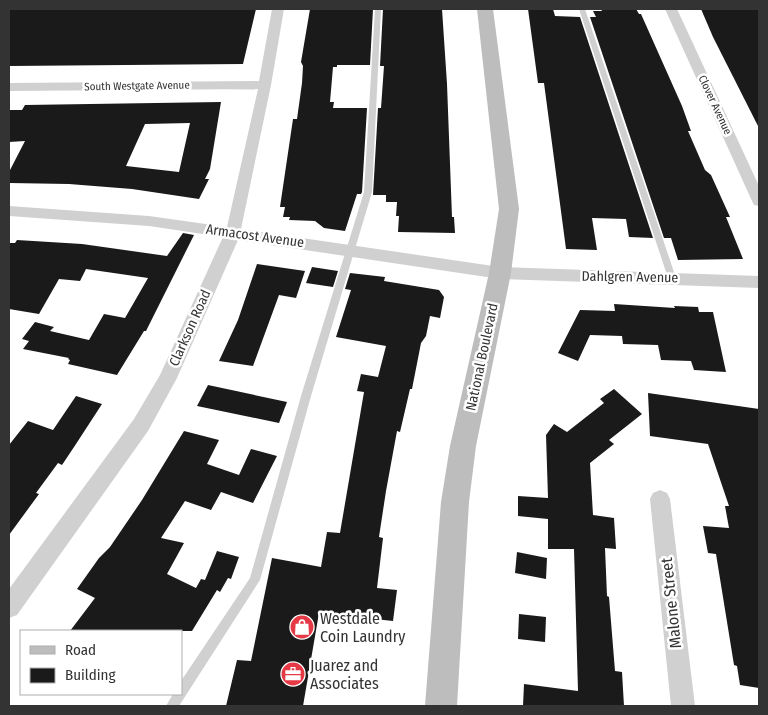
<svg xmlns="http://www.w3.org/2000/svg" width="768" height="715" font-family="'Fira Sans Condensed',sans-serif">
<style>
.building{fill:#1a1a1a;fill-rule:evenodd}
.lines{fill:none;stroke-linecap:round;stroke-linejoin:round}
.service{fill:#d0d0d0;fill-rule:evenodd}
.minor{fill:#d0d0d0;fill-rule:evenodd}
.secondary{fill:#bdbdbd;fill-rule:evenodd}
.labels{text-anchor:middle;dominant-baseline:central;stroke-width:5;stroke-linejoin:round;paint-order:stroke}
.far-street-label{font-size:11px;fill:#333;stroke:#fff}
.street-label{font-size:14px;fill:#333;stroke:#fff}
.near-street-label{font-size:16px;fill:#333;stroke:#fff}
.near-poi-label{font-size:16px;fill:#333;stroke:#fff;text-anchor:start}
</style>
<rect width="100%" height="100%" fill="#fff"/>
<!-- building -->
<g class="building">
<path d="M9 9 41 10 256 9 243 64 9 66Z"/>
<path d="M310 9H373L370 65H337V67H333L330 102H334L333 108H367L362 192 361 194H357L345 231 324 228 315 221 289 220 290 217H283L285 207H280L293 119H297L302 83 303 66 301 62Z"/>
<path d="M383 9H442L447 84 452 217H454L455 233 398 232 399 216H396L397 202H386V195H373L378 108H381L384 66H380Z"/>
<path d="M528 9H553L555 16 580 17 653 238 629 237 626 219 592 218 597 250 566 249 544 83H538Z"/>
<path d="M601 9H636L639 14H641L682 106 691 131H688L705 170 711 175 730 217H726L743 259 678 260 671 238H664L590 17H596L593 11H602Z"/>
<path d="M701 9H759V128L713 37Z"/>
<path d="M221 102 210 169 205 179H209L199 199 132 189 69 184 9 183V172L25 141 9 142V110H22L25 105ZM190 123 179 172 126 166 145 124Z"/>
<path d="M183 233 194 235 146 331H144L117 375 68 364 70 360 68 359 69 358 23 349 29 341 22 339 35 322 54 327 50 331 89 340 104 314 125 318 148 278 86 269 80 281 59 279 39 314 9 309V243H15L17 240 82 244 167 256Z"/>
<path d="M257 264 305 271 296 298 279 295 253 366 219 361 238 320Z"/>
<path d="M312 267 338 271 333 287 306 283Z"/>
<path d="M350 273 385 277 384 281 439 290 444 297 440 318 430 316 426 336 421 343 412 389H410L400 432 397 431 386 491 379 537 383 538 377 588 397 590 393 621 319 613 303 706H226L237 660 251 661 272 558 321 567 327 532 340 533 364 392 357 391 361 374 378 377 386 346 336 337 351 290 345 289Z"/>
<path d="M614 304 675 308 674 306 698 307 699 312H713L726 372 694 370 691 361 661 360 658 345 623 344 622 336 590 335 578 361 558 353 580 310 615 311Z"/>
<path d="M208 385 287 402 279 423 197 406Z"/>
<path d="M614 389 642 414 609 440 614 444 590 463 593 515 614 518 616 549 605 548 607 596 609 597 615 671 622 672 624 706H523L524 684 578 691 574 549H548V519L518 516V496L548 498 546 435 554 424 567 432 604 403 600 399Z"/>
<path d="M648 393 759 409V688L740 685 737 666 734 665 716 554 708 553 703 526 729 528 725 506H729L708 444 650 436Z"/>
<path d="M76 396 102 404 76 444 62 465 58 463 36 493 39 494 9 535V445L28 421 53 430Z"/>
<path d="M184 431 219 440 207 464 239 475 251 449 277 456 253 503 221 492 211 510 185 501 161 538 184 543 167 574 196 588 201 579 205 580 217 551 239 557 231 579 228 578 220 592 217 590 192 631H70L95 598 77 589 99 558 110 547 142 500Z"/>
<path d="M517 552 547 558 546 579 515 573Z"/>
<path d="M519 614 546 617 545 642 518 639Z"/>
</g>
<g class="lines">
<!-- service -->
<g class="service">
<path d="M375 9H381L372 192 311 396 260 580 179 706H166L173 694H181V681L250 578 301 396 364 192Z"/>
<path d="M579 9H585L676 278 675 280 672 281 668 278Z"/>
</g>
<!-- minor -->
<g class="minor">
<path d="M272 9H284L271 85 241 229 500 267 759 276V288L500 279 238 240 177 378 148 431 17 615 9 618V589L134 419 160 375 223 237 149 226 9 216V206L149 216 227 227 258 89 9 91V83L259 81Z"/>
<path d="M665 9H677L759 186V206L754 205 752 201Z"/>
<path d="M660 490 667 493 670 499 695 706H671L650 499 653 493Z"/>
</g>
<!-- secondary -->
<path class="secondary" d="M477 9H493L519 209 511 273 476 446 469 502 457 706H425L441 502 450 446 489 273 499 209Z"/>
</g>
<!-- icons -->
<defs>
<symbol id="shop-disc" viewBox="-11 -11 22 22"><circle r="9.5" fill="#e63946" stroke="#fff"/><path d="M-5-2.5h2.3a2.7 3.5 0 0 1 5.4 0H5L5.5 6h-11ZM-1.5-2.5h3a1.5 2.3 0 0 0-3 0Z" fill="#fff"/></symbol>
<symbol id="office-disc" viewBox="-11 -11 22 22"><circle r="9.5" fill="#e63946" stroke="#fff"/><path d="M-6-3h4V-5.5h4V-3h4V5H-6ZM-1-4.5V-3h2v-1.5ZM-6 0V1H6V0Z" fill="#fff"/></symbol>
</defs>
<g fill-rule="evenodd">
<use href="#shop-disc" x="288" y="613" width="28" height="28"/>
<use href="#office-disc" x="279" y="660" width="28" height="28"/>
</g>
<g class="labels">
<!-- far-street labels -->
<g class="far-street-label">
<text transform="translate(137 86) rotate(-1)">South Westgate Avenue</text>
<text transform="translate(715 105) rotate(65)">Clover Avenue</text>
</g>
<!-- street labels -->
<g class="street-label">
<text transform="translate(255 236) rotate(8)">Armacost Avenue</text>
<text transform="translate(630 277) rotate(1)">Dahlgren Avenue</text>
<text transform="translate(190 328) rotate(-66)">Clarkson Road</text>
<text transform="translate(482 357) rotate(-78)">National Boulevard</text>
</g>
<!-- near-street labels -->
<g class="near-street-label">
<text transform="translate(671 603) rotate(-96)">Malone Street</text>
</g>
<!-- near-poi labels -->
<g class="near-poi-label">
<text x="320" y="618">Westdale<tspan x="320" dy="18">Coin Laundry</tspan></text>
<text x="310" y="665">Juarez and<tspan x="310" dy="18">Associates</tspan></text>
</g>
</g>
<!-- border -->
<rect width="768" height="715" fill="none" stroke="#333333" stroke-width="20"/>
<!-- legend -->
<rect x="20" y="630" width="162" height="65" fill="#ffffff" stroke="#adadad"/>
<rect x="30" y="646" width="25" height="8" fill="#bdbdbd" stroke="#adadad"/>
<text x="65" y="655" font-size="15" fill="#333333">Road</text>
<rect x="30" y="668" width="25" height="15" fill="#1a1a1a" stroke="#adadad"/>
<text x="65" y="680" font-size="15" fill="#333333">Building</text>
</svg>
